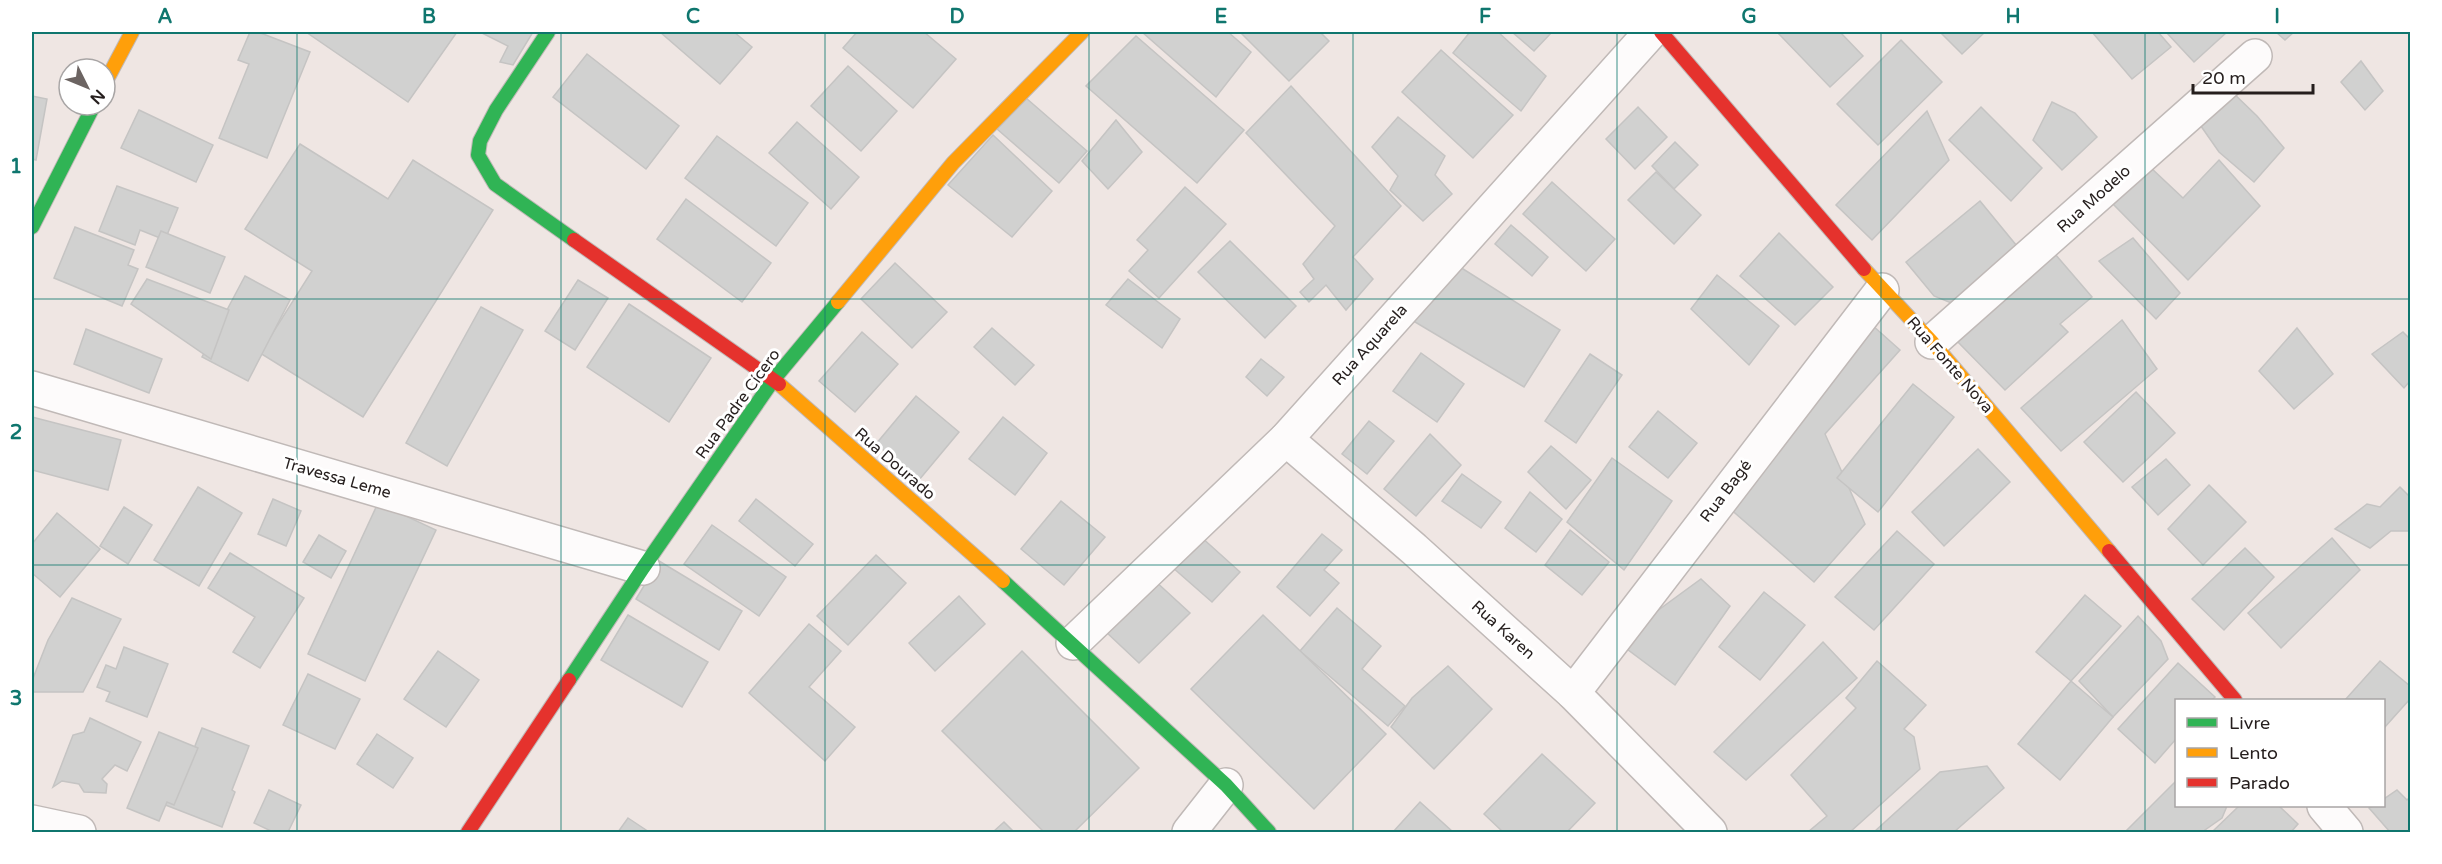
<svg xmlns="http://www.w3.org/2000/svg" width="2442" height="864" font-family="'Varela Round',sans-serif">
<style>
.building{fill:#d1d1d0;stroke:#c5c4c3;stroke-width:1.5}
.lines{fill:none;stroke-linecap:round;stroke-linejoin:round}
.street-casing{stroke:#c0b9b7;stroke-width:36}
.fast-casing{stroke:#c0b9b7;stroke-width:16}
.slow-casing{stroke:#c0b9b7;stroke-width:16}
.jam-casing{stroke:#c0b9b7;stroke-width:16}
.street{stroke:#fdfbfb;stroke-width:33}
.fast{stroke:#30b455;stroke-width:14}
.slow{stroke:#ff9f0a;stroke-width:14}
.jam{stroke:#e5322d;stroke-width:14}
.grid{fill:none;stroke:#0f766e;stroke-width:1.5;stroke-opacity:0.55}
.labels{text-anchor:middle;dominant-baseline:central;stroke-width:6;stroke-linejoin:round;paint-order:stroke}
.street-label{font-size:16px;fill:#251e1d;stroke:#fff}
.neatline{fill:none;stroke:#0f766e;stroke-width:2}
.grid-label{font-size:20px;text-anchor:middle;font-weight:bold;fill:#0f766e}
</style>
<rect width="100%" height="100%" fill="#efe6e3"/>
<!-- building -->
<g class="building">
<path d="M250 32H258L310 52 267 158 219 138 249 64 238 60Z"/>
<path d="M306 32H457L408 102Z"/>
<path d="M480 32H533L513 65 500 62 508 46Z"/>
<path d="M660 32H734L752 47 720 84Z"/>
<path d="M857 32H924L956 59 913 108 843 48Z"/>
<path d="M1142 32H1228L1251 52 1216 97Z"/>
<path d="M1240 32H1320L1329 41 1289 81Z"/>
<path d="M1470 32H1498L1546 76 1521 111 1453 53Z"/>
<path d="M1512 32H1552L1534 51Z"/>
<path d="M1780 32H1840L1863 56 1830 87 1778 33Z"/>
<path d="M1940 32H1985L1962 54Z"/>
<path d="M2092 32H2158L2171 47 2132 79Z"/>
<path d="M2166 32H2227L2194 62Z"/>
<path d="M2276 32H2294L2285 40Z"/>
<path d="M1136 36 1244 130 1197 183 1086 86Z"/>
<path d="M1901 40 1942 82 1878 145 1837 104Z"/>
<path d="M1441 50 1513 115 1473 158 1402 92Z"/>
<path d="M587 54 679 126 646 169 553 97Z"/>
<path d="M2361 61 2383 91 2365 110 2341 82Z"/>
<path d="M848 66 897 111 861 151 811 106Z"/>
<path d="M1291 86 1401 206 1353 257 1373 279 1346 310 1326 285 1309 302 1300 292 1314 279 1303 264 1335 226 1246 133Z"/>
<path d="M2229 89 2257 116 2284 148 2254 182 2219 152 2196 119Z"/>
<path d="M32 96 47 99 36 160 32 159Z"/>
<path d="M1026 98 1087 151 1059 183 997 129Z"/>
<path d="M2052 102 2075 113 2097 137 2062 170 2033 140Z"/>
<path d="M1638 107 1667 137 1635 169 1606 139Z"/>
<path d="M1981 107 2042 168 2011 201 1949 140Z"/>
<path d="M139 110 213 145 196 182 121 148Z"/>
<path d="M1927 111 1949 160 1872 240 1836 205Z"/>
<path d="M1398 117 1445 156 1435 175 1452 194 1423 221 1390 190 1398 176 1372 147Z"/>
<path d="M1116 120 1142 152 1108 189 1082 161Z"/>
<path d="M797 122 859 177 831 209 769 153Z"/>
<path d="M993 135 1052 191 1012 237 948 185Z"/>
<path d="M717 136 808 203 776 246 685 178Z"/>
<path d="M1675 142 1698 165 1674 189 1652 166Z"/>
<path d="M300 144 388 199 413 160 493 210 363 417 260 353 312 271 245 229Z"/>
<path d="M2219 160 2260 206 2188 280 2112 203 2150 167 2183 198Z"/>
<path d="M1656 172 1701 215 1674 244 1628 200Z"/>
<path d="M1552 182 1615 239 1586 271 1523 214Z"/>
<path d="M117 186 178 208 165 240 140 230 135 245 99 231Z"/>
<path d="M1185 187 1226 224 1159 298 1129 271 1148 250 1137 240Z"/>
<path d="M686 199 771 263 742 302 657 239Z"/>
<path d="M1980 201 2021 251 1956 305 1934 296 1906 262Z"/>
<path d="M1511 225 1548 257 1532 276 1495 244Z"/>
<path d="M75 227 134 250 128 265 138 269 122 306 54 278Z"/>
<path d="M161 231 225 257 210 293 146 267Z"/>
<path d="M1779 233 1833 287 1795 325 1740 276Z"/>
<path d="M2133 238 2180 293 2156 319 2099 261Z"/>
<path d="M1230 241 1296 306 1265 338 1198 272Z"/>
<path d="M2055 254 2092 297 2060 324 2068 332 2005 390 1956 340Z"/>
<path d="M1452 262 1560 330 1524 387 1405 316Z"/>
<path d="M895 263 947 312 912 348 861 299Z"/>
<path d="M1717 275 1779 326 1749 365 1691 309Z"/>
<path d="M245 276 290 300 248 381 202 357Z"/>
<path d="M147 279 229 310 211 359 131 304Z"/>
<path d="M1128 279 1180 319 1162 348 1106 305Z"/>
<path d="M578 280 608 298 575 350 545 331Z"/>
<path d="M629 304 711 358 669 422 587 367Z"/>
<path d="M481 307 523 330 447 466 406 443Z"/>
<path d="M2122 320 2157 369 2061 451 2021 408Z"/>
<path d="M1872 325 1900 350 1825 434 1865 524 1814 582 1720 500Z"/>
<path d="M992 328 1034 365 1015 385 974 347Z"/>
<path d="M2297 328 2333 374 2294 409 2259 371Z"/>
<path d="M86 329 162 359 149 393 74 364Z"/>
<path d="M862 332 898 364 855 412 819 381Z"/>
<path d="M2403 332 2410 339V381L2404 388 2372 354Z"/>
<path d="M1421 353 1464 384 1437 422 1393 391Z"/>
<path d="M1590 354 1622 375 1576 443 1545 421Z"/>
<path d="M1261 359 1284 377 1267 396 1246 377Z"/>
<path d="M1913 384 1954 417 1878 512 1837 478Z"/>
<path d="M2136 392 2175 433 2123 482 2084 442Z"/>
<path d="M916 396 959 432 919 480 876 444Z"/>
<path d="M1658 411 1697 443 1668 478 1629 447Z"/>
<path d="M32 417 121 440 108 490 32 470Z"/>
<path d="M1003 417 1047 453 1015 495 969 459Z"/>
<path d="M1369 421 1394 441 1367 474 1342 454Z"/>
<path d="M1430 434 1461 465 1416 516 1384 489Z"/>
<path d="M1551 446 1591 480 1566 509 1528 472Z"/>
<path d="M1978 449 2010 482 1944 546 1912 512Z"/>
<path d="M1612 458 1672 501 1624 570 1567 522Z"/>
<path d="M2166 459 2190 485 2158 515 2132 487Z"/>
<path d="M1462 474 1501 502 1481 528 1442 501Z"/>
<path d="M2209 485 2246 522 2203 565 2168 529Z"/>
<path d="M198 487 242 513 199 586 154 560Z"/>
<path d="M2400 487 2410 497V531H2391L2370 548 2335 529 2367 504 2380 507Z"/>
<path d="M1530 492 1562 519 1536 552 1505 528Z"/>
<path d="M273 499 301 511 286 546 258 534Z"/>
<path d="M756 499 813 544 795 566 739 521Z"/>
<path d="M1061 501 1105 537 1064 585 1021 549Z"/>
<path d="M378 503 436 530 365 681 308 654Z"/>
<path d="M124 507 152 525 128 564 100 546Z"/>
<path d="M57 513 100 549 60 597 32 573V544Z"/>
<path d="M712 525 786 577 759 616 684 564Z"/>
<path d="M1570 530 1609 562 1582 595 1545 565Z"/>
<path d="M1897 531 1934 564 1874 630 1835 597Z"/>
<path d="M1322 534 1342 550 1324 570 1339 583 1310 616 1277 587Z"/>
<path d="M319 535 346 551 331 578 303 562Z"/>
<path d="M1200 536 1240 572 1212 602 1172 567Z"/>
<path d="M2332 538 2360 570 2281 648 2248 613Z"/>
<path d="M2245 548 2274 577 2224 630 2192 599Z"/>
<path d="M230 553 304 598 260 668 233 652 255 617 208 588Z"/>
<path d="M876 555 906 583 848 645 817 616Z"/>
<path d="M659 561 742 611 719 650 636 599Z"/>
<path d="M1153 579 1190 613 1139 663 1105 631Z"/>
<path d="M1701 579 1730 606 1675 685 1627 649 1653 614Z"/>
<path d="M1764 592 1805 625 1760 680 1719 647Z"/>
<path d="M2085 595 2121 626 2071 681 2036 652Z"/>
<path d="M959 596 985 624 935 671 909 643Z"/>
<path d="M72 598 121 619 83 692H32V681L48 640Z"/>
<path d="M1337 608 1381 646 1362 669 1405 706 1388 726 1300 651Z"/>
<path d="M628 615 708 662 682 707 601 660Z"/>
<path d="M1263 615 1386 734 1314 809 1191 689Z"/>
<path d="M2138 616 2161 641 2168 659 2113 717 2079 681Z"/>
<path d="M809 624 841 651 809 687 855 727 825 761 749 693Z"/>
<path d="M1823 642 1857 678 1746 780 1714 752Z"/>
<path d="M124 647 168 664 147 717 106 701 110 692 97 687 106 665 116 669Z"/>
<path d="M438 651 479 680 446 727 404 699Z"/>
<path d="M1022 651 1139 768 1074 832H1044L942 731Z"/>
<path d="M1877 661 1926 705 1904 729 1914 737 1920 769 1850 832H1808L1827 816 1791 775 1856 708 1846 698Z"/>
<path d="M2380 661 2410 686V699L2384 728V700H2345Z"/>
<path d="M2178 663 2215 697 2212 700H2176V739L2155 763 2118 729Z"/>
<path d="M1448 666 1492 709 1434 769 1391 727 1412 698Z"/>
<path d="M308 674 360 699 335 749 283 725Z"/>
<path d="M2071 681 2113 717 2060 780 2018 744Z"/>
<path d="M90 718 141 742 127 771 115 765 102 779 107 784 106 793 84 792 79 784 62 781 53 787 73 735 84 732Z"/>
<path d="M202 728 249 746 232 790 235 792 222 827 163 804 174 775 184 774Z"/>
<path d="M159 732 198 748 174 805 167 802 159 821 127 808Z"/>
<path d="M377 734 413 758 393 788 357 764Z"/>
<path d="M1542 754 1595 803 1567 832H1503L1484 814Z"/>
<path d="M1987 766 2004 788 1954 832H1874L1940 772Z"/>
<path d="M2176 781V806H2227L2222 818 2202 832H2125Z"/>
<path d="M269 790 301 805 288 832H273L254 823Z"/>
<path d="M2397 790 2407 800 2410 797V832H2390L2369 808 2373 806H2384V799Z"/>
<path d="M1420 802 1453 832H1393Z"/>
<path d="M2239 806H2279L2298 824 2291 832H2212Z"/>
<path d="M628 818 649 832H618Z"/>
<path d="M1004 822 1014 832H993Z"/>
</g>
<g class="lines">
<defs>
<g id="street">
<path d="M1932 342 2255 56"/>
<path d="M32 388 643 568"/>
<path d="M1286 439 1414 549 1573 693 1710 832"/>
<path d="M1073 643 1286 439 1651 32"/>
<path d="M1573 693 1882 290"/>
<path d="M2324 806 2346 832"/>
<path d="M32 822 79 832"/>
<path d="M1189 832 1226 785"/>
</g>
<g id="fast">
<path d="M548 32 496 110 480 141 478 155 495 184 574 240"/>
<path d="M32 227 94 105"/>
<path d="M1003 581 1226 785 1269 832"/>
<path d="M569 680 643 568 774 379 838 302"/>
</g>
<g id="slow">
<path d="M105 83 132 32"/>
<path d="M1864 269 1932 342 2109 551"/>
<path d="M838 302 953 163 1082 32"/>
<path d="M779 384 1003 581"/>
</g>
<g id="jam">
<path d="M1661 32 1864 269"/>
<path d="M574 240 779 384"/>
<path d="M2109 551 2235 700"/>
<path d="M468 832 569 680"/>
</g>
</defs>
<!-- street casing -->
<use href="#street" class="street-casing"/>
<!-- fast casing -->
<use href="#fast" class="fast-casing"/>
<!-- slow casing -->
<use href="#slow" class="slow-casing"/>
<!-- jam casing -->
<use href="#jam" class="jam-casing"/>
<!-- street -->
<use href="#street" class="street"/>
<!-- fast -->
<use href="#fast" class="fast"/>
<!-- slow -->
<use href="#slow" class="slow"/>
<!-- jam -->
<use href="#jam" class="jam"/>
</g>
<!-- grid -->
<path class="grid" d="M297 32V832M561 32V832M825 32V832M1089 32V832M1353 32V832M1617 32V832M1881 32V832M2145 32V832M32 299H2410M32 565H2410"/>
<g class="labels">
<!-- street labels -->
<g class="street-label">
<text transform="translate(2094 199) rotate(-42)">Rua Modelo</text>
<text transform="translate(1370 345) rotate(-48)">Rua Aquarela</text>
<text transform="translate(1950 365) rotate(49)">Rua Fonte Nova</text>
<text transform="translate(738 404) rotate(-54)">Rua Padre Cícero</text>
<text transform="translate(895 464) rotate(41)">Rua Dourado</text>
<text transform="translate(337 478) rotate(16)">Travessa Leme</text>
<text transform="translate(1726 491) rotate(-53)">Rua Bagé</text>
<text transform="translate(1503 630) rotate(42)">Rua Karen</text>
</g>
</g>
<!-- border -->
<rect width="2442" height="864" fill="none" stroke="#ffffff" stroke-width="66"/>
<!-- legend -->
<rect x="2175" y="699" width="210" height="108" fill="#ffffff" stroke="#a8a5a5" stroke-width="1.5"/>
<rect x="2187" y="718" width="30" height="9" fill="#30b455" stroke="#a8a5a5" stroke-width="1.5"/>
<text x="2229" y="729" font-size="18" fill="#251e1d">Livre</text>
<rect x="2187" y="748" width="30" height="9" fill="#ff9f0a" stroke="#a8a5a5" stroke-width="1.5"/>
<text x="2229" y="759" font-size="18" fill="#251e1d">Lento</text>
<rect x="2187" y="778" width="30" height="9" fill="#e5322d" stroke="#a8a5a5" stroke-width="1.5"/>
<text x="2229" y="789" font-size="18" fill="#251e1d">Parado</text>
<!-- north arrow -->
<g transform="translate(87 87) rotate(133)"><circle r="28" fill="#ffffff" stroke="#a8a5a5" stroke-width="1.5"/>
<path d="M0-4.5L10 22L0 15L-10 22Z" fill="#6c6462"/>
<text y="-9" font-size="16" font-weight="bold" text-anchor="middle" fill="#251e1d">N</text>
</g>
<!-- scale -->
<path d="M2193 84v9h120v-9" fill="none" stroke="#251e1d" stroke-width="3"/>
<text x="2202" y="84" font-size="18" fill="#251e1d" stroke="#ffffff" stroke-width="4.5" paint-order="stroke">20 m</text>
<rect x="33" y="33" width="2376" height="798" class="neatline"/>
<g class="grid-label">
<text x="165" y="23">A</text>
<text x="429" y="23">B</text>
<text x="693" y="23">C</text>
<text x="957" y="23">D</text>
<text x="1221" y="23">E</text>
<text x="1485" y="23">F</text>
<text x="1749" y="23">G</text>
<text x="2013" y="23">H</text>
<text x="2277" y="23">I</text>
<text x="16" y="173">1</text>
<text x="16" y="439">2</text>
<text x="16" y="705">3</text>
</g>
</svg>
